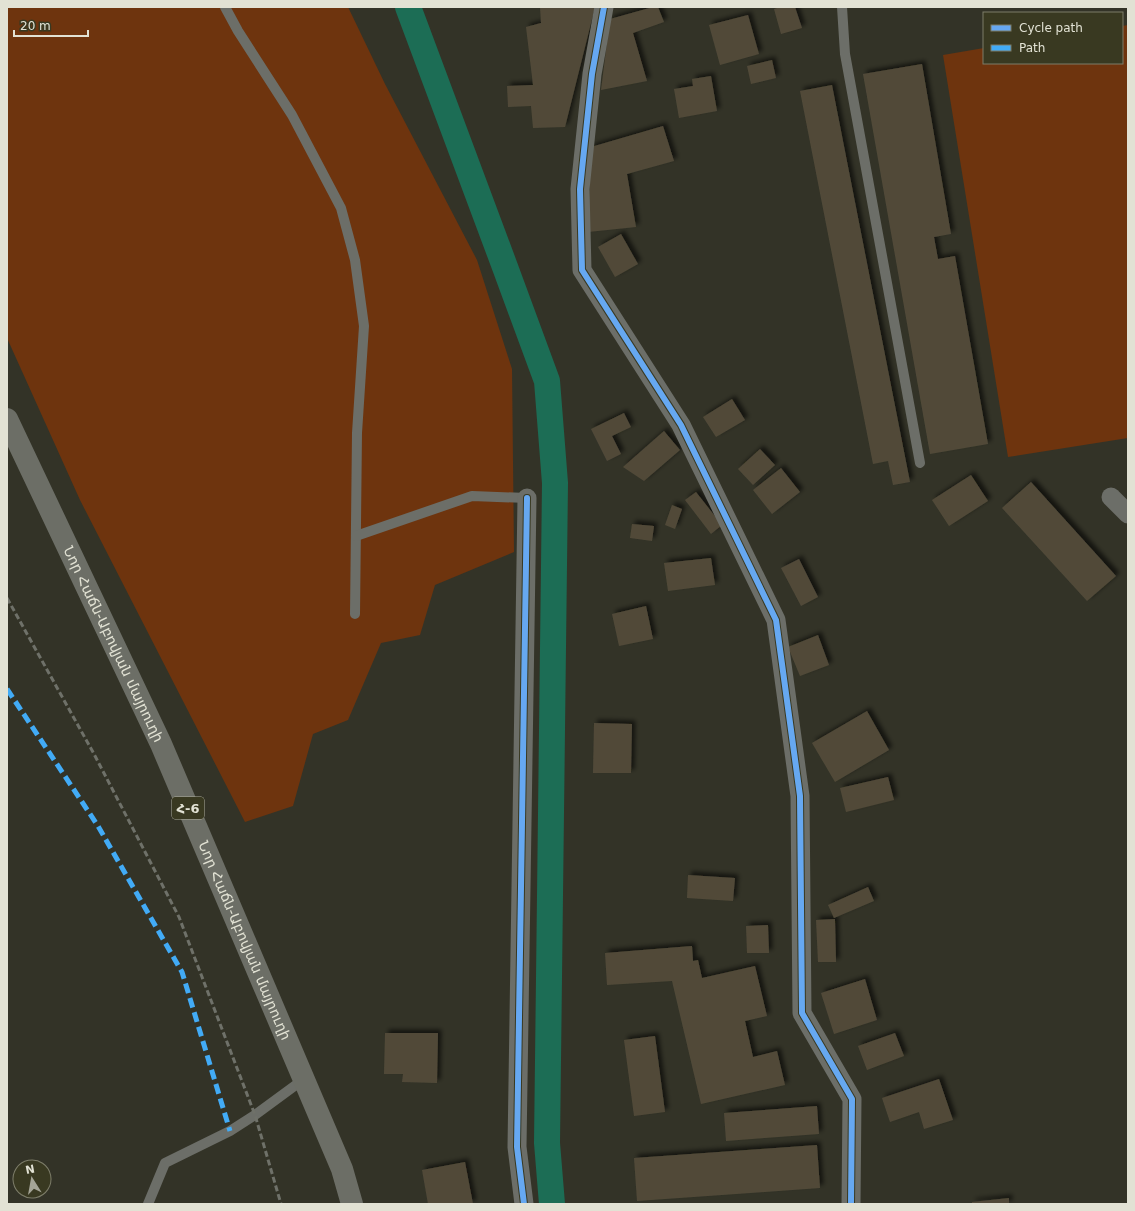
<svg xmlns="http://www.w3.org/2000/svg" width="1135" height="1211" font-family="'DejaVu Sans','Noto Sans Armenian',sans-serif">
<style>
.green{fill:#6e340e}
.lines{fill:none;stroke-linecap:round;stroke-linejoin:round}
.canal{stroke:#1c6d55;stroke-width:26}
.building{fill:#514a39;filter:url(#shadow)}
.lane{stroke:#6c6e68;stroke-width:10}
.street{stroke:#6c6e68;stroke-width:19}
.primary{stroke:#6c6e66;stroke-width:22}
.rail{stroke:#6f7169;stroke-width:3;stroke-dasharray:6 3;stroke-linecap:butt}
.quiet{stroke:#42abf6;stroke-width:5;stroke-dasharray:10 5;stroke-linecap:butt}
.cycleway-casing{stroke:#393921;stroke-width:8}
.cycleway{stroke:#66a8f1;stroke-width:6}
.labels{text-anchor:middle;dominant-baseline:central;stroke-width:3.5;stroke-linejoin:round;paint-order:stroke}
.shield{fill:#393921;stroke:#afaf9e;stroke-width:1}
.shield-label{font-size:13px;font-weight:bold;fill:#e2e2d4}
.street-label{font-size:14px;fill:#e2e2d4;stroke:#393921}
</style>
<defs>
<filter id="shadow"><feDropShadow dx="3.5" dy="-3.5" stdDeviation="2" flood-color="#0009"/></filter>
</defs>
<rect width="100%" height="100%" fill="#333327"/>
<!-- green -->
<g class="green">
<path d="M7 7H348L385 84 477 260 512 369 514 552 435 585 420 635 381 643 348 720 313 734 293 806 245 822 80 500 7 338Z"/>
<path d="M1128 25V438L1008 457 943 55 984 48V63H1122V26Z"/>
</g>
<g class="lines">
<!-- canal -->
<path class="canal" d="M408 7 505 267 547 381 555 483 547 1143 552 1204"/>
</g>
<!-- building -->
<g class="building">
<path d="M540 7H595L565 127 533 128 531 106 508 107 507 86 533 85 526 27 541 23Z"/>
<path d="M653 7H658L664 22 633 33 647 81 601 90 610 19Z"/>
<path d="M780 7H795L802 28 781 34 774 9Z"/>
<path d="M748 15 759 54 720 65 709 25Z"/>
<path d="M772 60 776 78 751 84 747 66Z"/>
<path d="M922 64 951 234 934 237 938 259 955 256 988 444 930 454 863 74Z"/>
<path d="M711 76 717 111 679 118 674 89 693 86 692 79Z"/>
<path d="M832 85 910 482 893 485 888 461 873 464 800 91Z"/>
<path d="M663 126 674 161 627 174 636 227 588 232 591 147Z"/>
<path d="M621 234 638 264 615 277 598 247Z"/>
<path d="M732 399 745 420 716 437 703 417Z"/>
<path d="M624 413 631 427 612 436 621 454 607 461 591 429Z"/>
<path d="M664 431 680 450 644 481 623 467Z"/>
<path d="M760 449 775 465 753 485 738 469Z"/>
<path d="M781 468 800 492 772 514 753 490Z"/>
<path d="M971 475 988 501 949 526 932 500Z"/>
<path d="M1031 482 1116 576 1087 601 1002 508Z"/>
<path d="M696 492 722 525 711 534 685 500Z"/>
<path d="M672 505 682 509 675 529 665 525Z"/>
<path d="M632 524 654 526 652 541 630 538Z"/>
<path d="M711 558 715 585 668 591 664 563Z"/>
<path d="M799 559 818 597 801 606 781 568Z"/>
<path d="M646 606 653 639 619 646 612 614Z"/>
<path d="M818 635 829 665 800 676 788 647Z"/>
<path d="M867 711 889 750 835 782 812 743Z"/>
<path d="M594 723 632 724 631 773H593Z"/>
<path d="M888 777 894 800 846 812 840 788Z"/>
<path d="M688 875 735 878 733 901 687 898Z"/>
<path d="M868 887 874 901 834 918 828 905Z"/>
<path d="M835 919 836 962H818L816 920Z"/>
<path d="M768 925 769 953H747L746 926Z"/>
<path d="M692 946 693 961 698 960 702 978 755 966 767 1016 745 1021 753 1057 777 1051 785 1085 701 1104 672 981 607 985 605 953Z"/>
<path d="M865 979 877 1020 834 1034 821 993Z"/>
<path d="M385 1033H438L437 1083 402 1082 403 1074H384Z"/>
<path d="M895 1033 904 1056 867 1070 858 1046Z"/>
<path d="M655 1036 665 1112 634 1116 624 1040Z"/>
<path d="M939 1079 953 1120 924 1129 919 1112 890 1122 882 1098Z"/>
<path d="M817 1106 819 1134 726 1141 724 1113Z"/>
<path d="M817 1145 820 1188 637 1201 634 1158Z"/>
<path d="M465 1162 473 1204H428L422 1170Z"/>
<path d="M1009 1198V1204H972V1202Z"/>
</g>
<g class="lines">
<!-- lane -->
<g class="lane">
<path d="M225 7 238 31 292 115 341 208 355 260 364 326 357 433 355 614"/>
<path d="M842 7 845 54 920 463"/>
<path d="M356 536 472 496 527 498"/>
<path d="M148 1204 165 1163 230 1131 255 1115 304 1079"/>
</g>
<!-- street -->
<g class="street">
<path d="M604 7 592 74 580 189 582 270 681 425 776 620 800 796 802 1013 852 1099 851 1204"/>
<path d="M1111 497 1128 514"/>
<path d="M524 1204 517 1147 527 498"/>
</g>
<!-- primary -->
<path class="primary" id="s1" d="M7 419 161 744 342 1169 352 1204"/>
<!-- rail -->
<path class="rail" d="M7 598 94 754 179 917 255 1115 281 1204"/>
<!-- quiet -->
<path class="quiet" d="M7 689 98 826 182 972 230 1131"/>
<defs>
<g id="cycleway">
<path d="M604 7 592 74 580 189 582 270 681 425 776 620 800 796 802 1013 852 1099 851 1204"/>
<path d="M524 1204 517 1147 527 498"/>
</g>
</defs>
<!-- cycleway casing -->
<use href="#cycleway" class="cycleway-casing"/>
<!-- cycleway -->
<use href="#cycleway" class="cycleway"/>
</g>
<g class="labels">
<!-- shield labels -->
<rect class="shield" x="172" y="797" width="32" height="22" rx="3"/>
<g class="shield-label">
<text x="188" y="808">Հ-6</text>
</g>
<!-- street labels -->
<g class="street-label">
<text stroke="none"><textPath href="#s1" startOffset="249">Նոր Հաճն-Աբովյան մայրուղի</textPath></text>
<text stroke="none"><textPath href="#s1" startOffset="573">Նոր Հաճն-Աբովյան մայրուղի</textPath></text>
</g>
</g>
<!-- border -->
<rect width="1135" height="1211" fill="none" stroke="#e2e2d4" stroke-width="16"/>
<!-- legend -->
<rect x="983" y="12" width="140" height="52" fill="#393921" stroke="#7d7d69"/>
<rect x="991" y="25" width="20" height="6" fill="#66a8f1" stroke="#7d7d69"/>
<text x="1019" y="32" font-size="12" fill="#e2e2d4">Cycle path</text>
<rect x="991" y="45" width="20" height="6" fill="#42abf6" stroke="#7d7d69"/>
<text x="1019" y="52" font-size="12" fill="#e2e2d4">Path</text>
<!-- north arrow -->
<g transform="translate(32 1179) rotate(349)"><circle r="19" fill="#393921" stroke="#7d7d69"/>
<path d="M0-3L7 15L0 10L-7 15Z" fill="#a5a597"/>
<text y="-6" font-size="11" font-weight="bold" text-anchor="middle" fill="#e2e2d4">N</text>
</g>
<!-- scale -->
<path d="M14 30v6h74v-6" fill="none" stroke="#e2e2d4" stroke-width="2"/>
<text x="20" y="30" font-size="12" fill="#e2e2d4" stroke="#393921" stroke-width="3" paint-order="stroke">20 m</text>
</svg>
